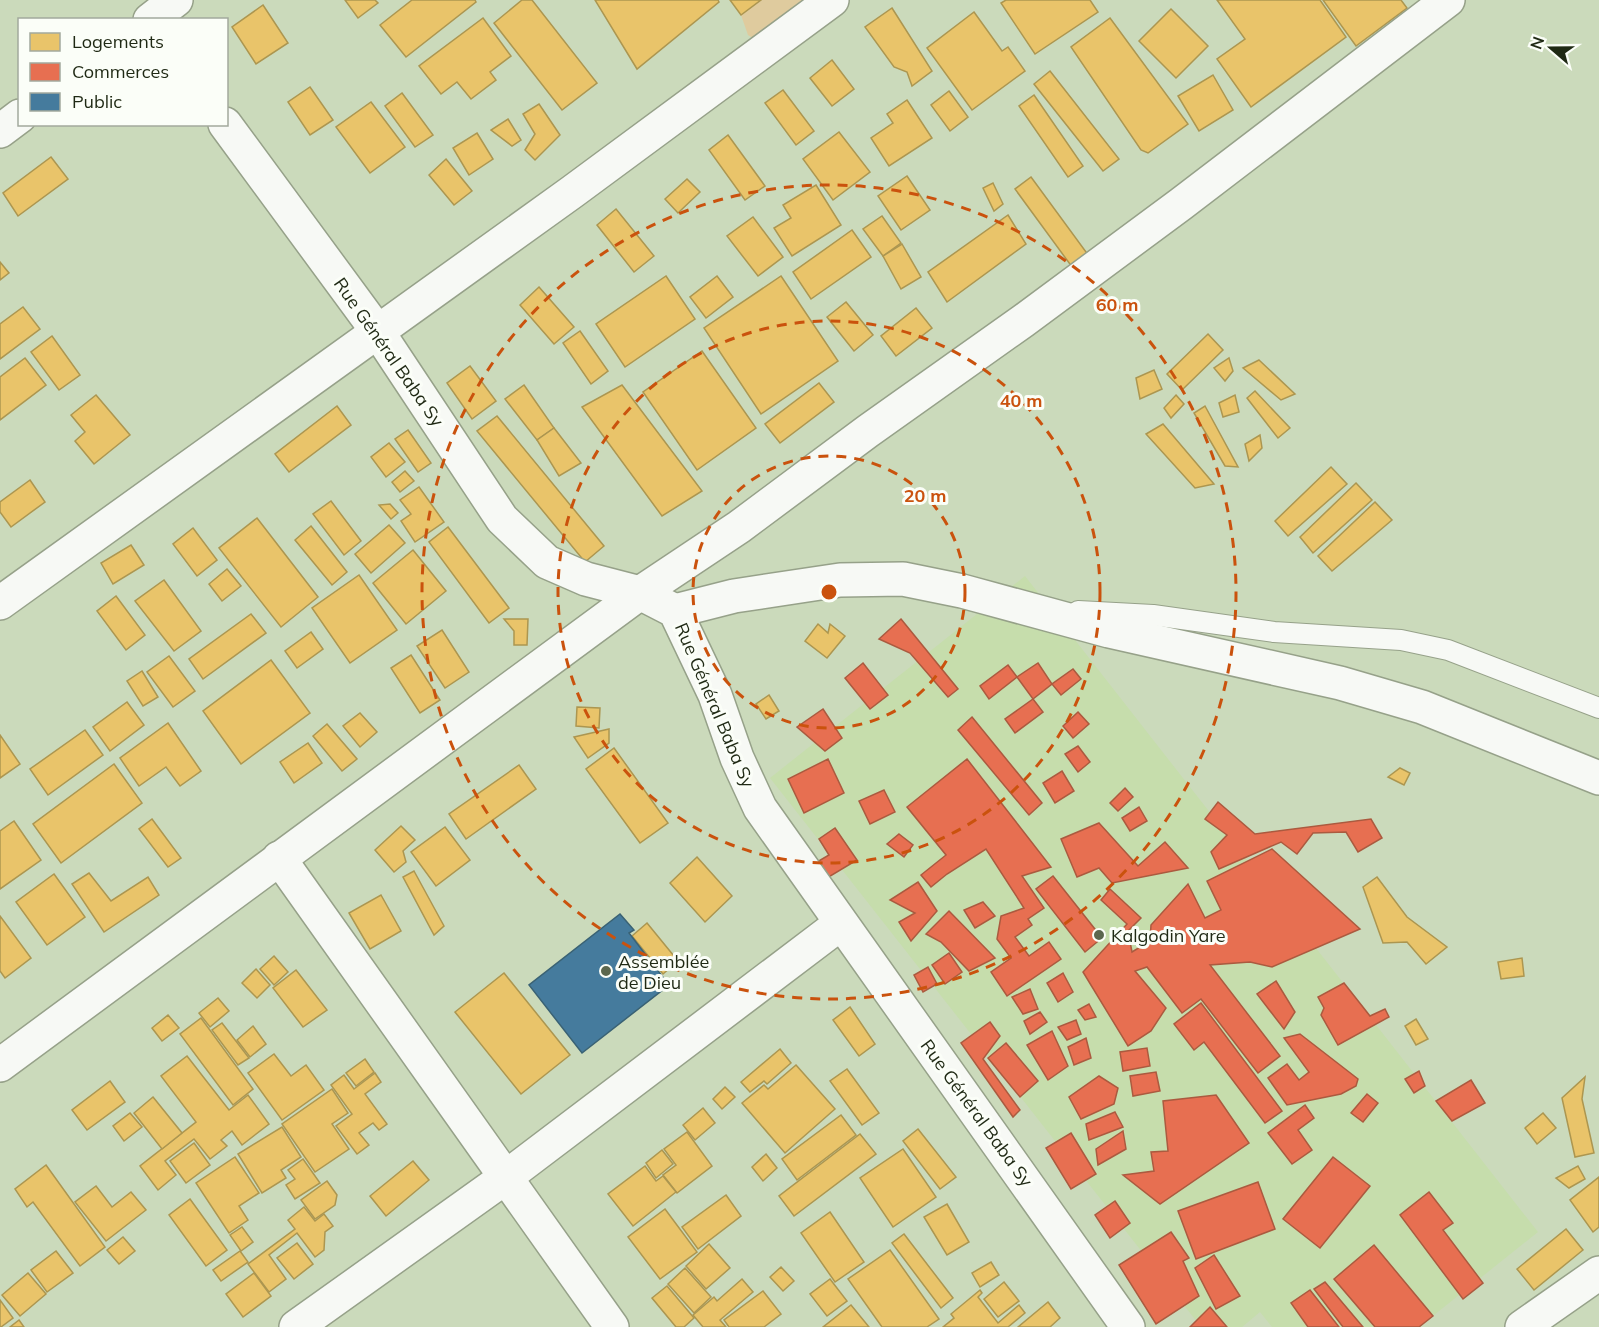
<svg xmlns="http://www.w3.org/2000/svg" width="1599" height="1327" font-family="Mulish,sans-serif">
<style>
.built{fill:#c6ddac}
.green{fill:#dfcb9e}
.homes{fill:#e9c46a;stroke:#ac9650;stroke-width:1.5}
.shops{fill:#e76f51;stroke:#ab5a3f;stroke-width:1.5}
.public{fill:#457b9d;stroke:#3a6274;stroke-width:1.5}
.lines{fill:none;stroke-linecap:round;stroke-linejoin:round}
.service-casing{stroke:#96a189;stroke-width:22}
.minor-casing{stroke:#96a189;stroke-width:36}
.service{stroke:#f7f9f5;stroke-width:20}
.minor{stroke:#f7f9f5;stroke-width:33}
.ring{fill:none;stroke:#ca520d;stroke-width:3;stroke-dasharray:10 8}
.poi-dot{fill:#5b674e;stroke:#fbfef8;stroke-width:2}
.labels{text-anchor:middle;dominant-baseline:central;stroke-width:6;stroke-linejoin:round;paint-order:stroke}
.street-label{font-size:18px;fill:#1f2914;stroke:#fbfef8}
.poi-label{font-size:18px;fill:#1f2914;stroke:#fbfef8;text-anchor:start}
.centre{fill:#ca520d;stroke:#fbfef8;stroke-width:3}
.ring-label{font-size:18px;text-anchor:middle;font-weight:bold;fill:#ca520d;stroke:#fbfef8;stroke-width:6;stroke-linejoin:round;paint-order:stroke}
</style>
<rect width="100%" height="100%" fill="#cbdabb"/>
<!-- built -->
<path class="built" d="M1025 576 1538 1232 1419 1327H1272L1260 1312 1242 1327H1201L770 778Z"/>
<!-- green -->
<path class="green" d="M756 0H823L762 44 748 35 741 15Z"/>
<!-- homes -->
<g class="homes">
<path d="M345 0H375L378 3 358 18Z"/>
<path d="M412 0H475L476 2 406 57 380 25Z"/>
<path d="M522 0H532L597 83 562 110 494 23Z"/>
<path d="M595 0H718L719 2 637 69Z"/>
<path d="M730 0H761L741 15Z"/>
<path d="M1006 0H1090L1098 12 1035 54 1001 3Z"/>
<path d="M1217 0H1320L1346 37 1251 107 1217 59 1245 39Z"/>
<path d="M1323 0H1401L1407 8 1356 46Z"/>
<path d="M263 5 288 43 256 64 232 27Z"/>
<path d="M892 8 932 71 912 86 907 72 894 67 865 27Z"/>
<path d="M1171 9 1208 46 1176 78 1139 41Z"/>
<path d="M974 12 1002 51 1008 47 1025 71 972 110 927 48Z"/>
<path d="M483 18 511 56 490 72 496 80 471 99 457 82 441 94 419 66Z"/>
<path d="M1110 18 1188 124 1148 153 1141 150 1071 47Z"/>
<path d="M832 60 854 89 832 106 810 78Z"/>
<path d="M1050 71 1119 159 1103 171 1034 84Z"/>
<path d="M1213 75 1233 110 1199 131 1178 96Z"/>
<path d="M310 87 333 120 310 135 288 102Z"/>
<path d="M783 90 814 131 796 145 765 103Z"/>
<path d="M949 91 968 117 950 131 931 105Z"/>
<path d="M402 93 433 135 415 147 385 106Z"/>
<path d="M1034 95 1083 166 1068 177 1019 106Z"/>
<path d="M907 100 932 138 889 166 871 138 893 123 887 114Z"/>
<path d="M371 102 405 147 370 173 336 127Z"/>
<path d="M539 104 560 135 535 160 525 150 535 134 523 114Z"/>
<path d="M508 119 521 140 512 146 491 130Z"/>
<path d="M839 132 870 172 833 200 803 159Z"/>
<path d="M477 133 493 159 469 175 453 148Z"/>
<path d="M728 135 765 186 745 200 709 150Z"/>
<path d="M51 157 68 179 18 216 3 193Z"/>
<path d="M446 159 472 191 454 205 429 175Z"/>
<path d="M907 176 930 210 901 230 878 196Z"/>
<path d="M1031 177 1097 267 1075 271 1015 189Z"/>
<path d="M687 179 700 192 678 213 665 199Z"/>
<path d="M993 183 1003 204 994 211 983 188Z"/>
<path d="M816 185 841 225 792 256 774 228 791 218 783 205Z"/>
<path d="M616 209 654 256 634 272 597 225Z"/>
<path d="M1008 215 1026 244 947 302 928 272Z"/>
<path d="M882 216 901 243 883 256 863 229Z"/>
<path d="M753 217 783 257 758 276 727 236Z"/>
<path d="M852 230 871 257 811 299 793 272Z"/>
<path d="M902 244 921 277 901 289 883 256Z"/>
<path d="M0 262 9 273 0 280Z"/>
<path d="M666 276 695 319 625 367 596 324Z"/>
<path d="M717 276 733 297 706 318 690 297Z"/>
<path d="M781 276 838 361 761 414 704 328Z"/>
<path d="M539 287 574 327 554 344 520 305Z"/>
<path d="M846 302 873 335 854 351 827 317Z"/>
<path d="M23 307 40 329 0 359V324Z"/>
<path d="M916 308 932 328 896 356 881 336Z"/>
<path d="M580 331 608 371 591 384 563 343Z"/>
<path d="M1208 334 1223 350 1182 390 1167 374Z"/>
<path d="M52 336 80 375 59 390 31 352Z"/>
<path d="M702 351 756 428 697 470 643 392Z"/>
<path d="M25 358 46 385 0 420V377Z"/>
<path d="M1229 358 1233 371 1225 381 1214 368Z"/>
<path d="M1259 360 1295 394 1281 400 1243 368Z"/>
<path d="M470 366 496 401 472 419 447 383Z"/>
<path d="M1154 370 1162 389 1140 399 1136 378Z"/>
<path d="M819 383 834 402 780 443 765 424Z"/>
<path d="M524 385 554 428 537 440 505 399Z"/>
<path d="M622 385 702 491 662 516 582 407Z"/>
<path d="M1255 391 1290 428 1278 438 1247 398Z"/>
<path d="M96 395 130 435 94 464 75 441 85 432 71 415Z"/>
<path d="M1176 395 1184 404 1171 418 1164 408Z"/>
<path d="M1235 395 1239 412 1223 417 1219 403Z"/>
<path d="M337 406 351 425 289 472 275 454Z"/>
<path d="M1205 406 1238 467 1225 466 1194 413Z"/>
<path d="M497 416 604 546 585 562 477 431Z"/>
<path d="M1163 424 1214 484 1195 488 1146 434Z"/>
<path d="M554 428 581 463 559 476 537 440Z"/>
<path d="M408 430 431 463 418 472 395 439Z"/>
<path d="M1260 435 1262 448 1249 461 1245 444Z"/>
<path d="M389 443 405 462 386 477 371 457Z"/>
<path d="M1331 467 1347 484 1288 536 1275 521Z"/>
<path d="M405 471 414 481 400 492 392 482Z"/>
<path d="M30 480 45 502 11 527 0 512V502Z"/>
<path d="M1356 483 1372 500 1313 553 1300 537Z"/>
<path d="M419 487 444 522 415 542 401 521 411 514 400 500Z"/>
<path d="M331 501 361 541 344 555 313 514Z"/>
<path d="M1375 502 1392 520 1332 571 1318 556Z"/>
<path d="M390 504 398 513 391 519 379 505Z"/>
<path d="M257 518 318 597 281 627 219 548Z"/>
<path d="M389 525 405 543 371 573 355 554Z"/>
<path d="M311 526 347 572 332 585 295 540Z"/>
<path d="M448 527 509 608 489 623 429 542Z"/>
<path d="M193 528 217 560 197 576 173 544Z"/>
<path d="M131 545 144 565 113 584 101 563Z"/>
<path d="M413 550 446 591 406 624 373 583Z"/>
<path d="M227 569 241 586 222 601 209 584Z"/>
<path d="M359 575 397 630 350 663 312 608Z"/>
<path d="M164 580 201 631 174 651 135 601Z"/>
<path d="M116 596 145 635 126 650 97 611Z"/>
<path d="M251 614 266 633 203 679 189 659Z"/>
<path d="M504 619H528L527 645H514V631Z"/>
<path d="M818 624 828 633 830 624 845 636 827 658 805 641Z"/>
<path d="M442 630 469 672 445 688 417 646Z"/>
<path d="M311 632 323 649 297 668 285 651Z"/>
<path d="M411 655 440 700 420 713 391 668Z"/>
<path d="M169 656 195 691 173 707 147 672Z"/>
<path d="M271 660 310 713 241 764 203 711Z"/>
<path d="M142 671 158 697 143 706 127 681Z"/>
<path d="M769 695 779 711 766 719 756 704Z"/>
<path d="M127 702 144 725 110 751 93 727Z"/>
<path d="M577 707 600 708 599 728 576 726Z"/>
<path d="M360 713 377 732 360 747 343 726Z"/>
<path d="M168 723 201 771 180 786 166 767 139 786 120 758Z"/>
<path d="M327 724 357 759 342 771 313 736Z"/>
<path d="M609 729V743L588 758 574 737Z"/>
<path d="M85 730 103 755 48 795 30 769Z"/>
<path d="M0 735 20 764 0 778Z"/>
<path d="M308 743 322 763 294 783 280 762Z"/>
<path d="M614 748 668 823 640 843 586 769Z"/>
<path d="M114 764 142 803 61 863 33 824Z"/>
<path d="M519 765 536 789 466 839 449 814Z"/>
<path d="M1400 768 1410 773 1404 785 1388 777Z"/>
<path d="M152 819 181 858 168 867 139 829Z"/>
<path d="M14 821 41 860 0 889V831Z"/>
<path d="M401 826 415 840 403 851 406 862 394 872 375 850Z"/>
<path d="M445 827 470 860 436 886 411 852Z"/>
<path d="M697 857 732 896 705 922 670 883Z"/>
<path d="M414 871 444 926 434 935 403 877Z"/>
<path d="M89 873 111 901 148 877 159 895 104 932 72 884Z"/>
<path d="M54 874 85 917 47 945 16 902Z"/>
<path d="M1377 877 1407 917 1447 947 1426 964 1407 942 1383 943 1363 887Z"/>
<path d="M381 895 401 931 370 949 349 913Z"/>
<path d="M0 916 31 958 5 978 0 971Z"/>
<path d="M647 923 678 961 663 974 632 936Z"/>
<path d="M274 956 288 972 274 985 260 969Z"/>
<path d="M1522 958 1524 976 1501 979 1498 962Z"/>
<path d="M256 969 270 985 257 998 242 983Z"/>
<path d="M296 970 327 1010 303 1027 273 988Z"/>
<path d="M504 973 570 1055 521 1094 455 1012Z"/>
<path d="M218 998 229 1011 210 1027 199 1013Z"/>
<path d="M850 1007 875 1044 859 1056 833 1020Z"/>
<path d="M168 1015 179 1028 162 1041 152 1028Z"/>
<path d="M201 1018 253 1089 233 1105 180 1034Z"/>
<path d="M1416 1019 1428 1039 1416 1045 1405 1026Z"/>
<path d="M222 1023 249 1058 238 1065 212 1030Z"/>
<path d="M253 1026 266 1044 250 1057 237 1040Z"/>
<path d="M780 1049 791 1063 767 1084 764 1081 750 1092 741 1082Z"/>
<path d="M274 1054 291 1076 306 1065 324 1090 282 1120 248 1073Z"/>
<path d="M187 1056 229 1110 248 1095 269 1124 242 1145 232 1131 221 1140 227 1146 210 1159 194 1139 165 1161 176 1175 158 1190 140 1166 196 1122 161 1076Z"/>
<path d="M365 1059 374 1072 356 1086 346 1073Z"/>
<path d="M796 1065 835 1109 785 1153 742 1103 764 1085 768 1089Z"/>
<path d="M847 1069 879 1113 862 1125 830 1081Z"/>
<path d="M375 1073 381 1082 365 1094 387 1124 379 1130 373 1123 359 1133 369 1145 357 1154 336 1126 352 1114 331 1085 344 1075 354 1089Z"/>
<path d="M1585 1077 1582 1099 1594 1153 1575 1157 1562 1098Z"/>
<path d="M110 1081 125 1102 87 1130 72 1110Z"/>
<path d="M725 1087 735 1097 722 1109 713 1099Z"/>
<path d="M332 1089 348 1113 332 1124 349 1149 315 1172 282 1124Z"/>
<path d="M153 1097 182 1133 162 1149 134 1113Z"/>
<path d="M703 1108 715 1123 695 1140 683 1125Z"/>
<path d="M130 1113 142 1127 124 1141 113 1126Z"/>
<path d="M1543 1113 1556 1128 1537 1144 1525 1128Z"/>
<path d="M841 1115 856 1135 797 1180 782 1159Z"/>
<path d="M282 1127 301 1157 281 1170 286 1178 262 1193 238 1154Z"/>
<path d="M918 1129 956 1177 940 1189 903 1141Z"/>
<path d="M687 1132 712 1166 677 1193 663 1175 676 1165 664 1149Z"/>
<path d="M860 1134 876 1154 794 1216 779 1196Z"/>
<path d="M194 1143 210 1165 186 1183 170 1161Z"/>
<path d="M903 1149 936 1197 893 1227 860 1178Z"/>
<path d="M662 1150 673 1164 656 1178 646 1163Z"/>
<path d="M766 1154 777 1168 763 1181 752 1167Z"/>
<path d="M235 1157 259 1193 239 1206 248 1220 229 1233 196 1183Z"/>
<path d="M303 1159 320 1183 295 1199 286 1185 295 1179 288 1170Z"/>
<path d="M413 1161 429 1180 386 1216 370 1196Z"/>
<path d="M46 1165 105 1247 80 1266 33 1202 27 1207 15 1189Z"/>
<path d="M645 1166 656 1181 663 1176 676 1192 633 1226 608 1194Z"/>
<path d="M1578 1166 1585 1179 1569 1188 1556 1178Z"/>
<path d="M1599 1177V1227L1593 1232 1570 1200Z"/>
<path d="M327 1181 337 1195 335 1205 315 1219 301 1200Z"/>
<path d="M96 1186 112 1207 131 1192 146 1210 106 1241 75 1202Z"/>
<path d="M726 1195 741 1216 698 1249 682 1227Z"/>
<path d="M190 1199 227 1250 206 1266 169 1215Z"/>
<path d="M947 1204 969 1242 947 1255 924 1217Z"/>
<path d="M304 1207 315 1221 324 1214 333 1226 325 1232 324 1250 315 1257 297 1233 269 1255 286 1279 269 1292 248 1264 295 1229 288 1220Z"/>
<path d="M665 1209 697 1252 660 1279 628 1237Z"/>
<path d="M830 1212 864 1262 835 1282 801 1233Z"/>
<path d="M242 1227 253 1242 241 1251 230 1235Z"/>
<path d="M1566 1229 1583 1250 1534 1290 1517 1269Z"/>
<path d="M904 1234 953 1298 941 1308 892 1243Z"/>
<path d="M123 1237 135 1251 119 1264 107 1250Z"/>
<path d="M297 1243 313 1264 294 1279 277 1258Z"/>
<path d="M709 1244 730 1268 706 1289 686 1266Z"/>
<path d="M890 1250 939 1319 927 1327H882L848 1279Z"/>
<path d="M56 1251 73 1273 47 1292 31 1270Z"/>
<path d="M240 1251 248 1262 221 1281 213 1270Z"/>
<path d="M991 1262 999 1275 980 1287 972 1273Z"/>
<path d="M781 1267 794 1281 783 1291 770 1277Z"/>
<path d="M685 1268 711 1297 694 1313 668 1284Z"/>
<path d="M28 1273 46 1294 20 1316 2 1295Z"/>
<path d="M254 1273 271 1296 243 1317 226 1294Z"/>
<path d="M742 1279 753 1292 720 1320 726 1327H703L693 1315 714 1297 717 1301Z"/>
<path d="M830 1279 847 1301 827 1316 810 1294Z"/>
<path d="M1004 1282 1019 1301 998 1317 984 1299Z"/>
<path d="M667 1286 694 1318 684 1327H676L652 1298Z"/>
<path d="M980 1290 982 1293 978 1297 998 1323 1019 1305 1025 1313 1008 1327H943L954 1318 951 1314Z"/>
<path d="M763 1291 781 1314 764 1327H729L724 1320Z"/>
<path d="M0 1300 13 1318 1 1327H0Z"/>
<path d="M1048 1302 1060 1318 1050 1327H1018Z"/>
<path d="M851 1305 869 1327H823Z"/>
<path d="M19 1320 24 1327H10Z"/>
</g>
<!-- shops -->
<g class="shops">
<path d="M901 619 958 689 948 697 910 653 879 639Z"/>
<path d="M863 663 888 695 870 709 845 678Z"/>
<path d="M1038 663 1052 684 1033 699 1017 677Z"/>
<path d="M1008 665 1017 677 989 699 980 686Z"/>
<path d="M1073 669 1081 679 1061 695 1052 684Z"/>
<path d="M1033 699 1043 712 1015 733 1005 719Z"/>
<path d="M823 709 842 738 825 751 797 727Z"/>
<path d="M1078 712 1089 724 1073 738 1063 726Z"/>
<path d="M972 717 1042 803 1029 815 958 730Z"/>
<path d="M1078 746 1090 762 1078 772 1065 754Z"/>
<path d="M828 759 844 793 804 813 788 779Z"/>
<path d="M967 759 1051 867 1022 876 1044 908 1028 919 1032 925 1015 937 1029 956 1049 942 1061 959 1007 996 991 972 1011 958 997 939 1001 916 1024 908 986 849 947 874 931 887 921 875 946 855 907 807Z"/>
<path d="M1062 771 1074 791 1055 803 1043 783Z"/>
<path d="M1125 788 1133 797 1118 811 1110 803Z"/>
<path d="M884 790 895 812 870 824 859 801Z"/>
<path d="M1218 802 1255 834 1371 819 1382 838 1358 852 1346 832 1313 833 1297 854 1281 842 1219 869 1211 852 1227 835 1205 819Z"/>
<path d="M1139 807 1147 821 1130 831 1122 818Z"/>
<path d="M1099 823 1138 866 1165 842 1188 868 1112 883 1099 868 1077 877 1061 839Z"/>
<path d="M835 828 857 860 827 878 817 862 829 855 819 839Z"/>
<path d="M899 834 913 845 904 857 887 844Z"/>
<path d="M1272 849 1360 929 1272 967 1250 962 1210 965 1280 1056 1258 1073 1201 999 1182 1013 1147 967 1135 971 1166 1008 1151 1031 1128 1046 1083 972 1127 924 1101 900 1110 889 1141 918 1128 931 1132 952 1150 941 1151 925 1188 884 1205 918 1221 910 1207 881Z"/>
<path d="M1053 876 1102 938 1085 952 1036 889Z"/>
<path d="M918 882 937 911 911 941 899 922 915 913 890 900Z"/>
<path d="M983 902 995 916 975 928 964 910Z"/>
<path d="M949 911 995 958 969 971 941 942 926 934Z"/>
<path d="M949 953 962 972 945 984 932 965Z"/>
<path d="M928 967 937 984 923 992 914 975Z"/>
<path d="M1063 973 1073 992 1058 1002 1047 983Z"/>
<path d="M1276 981 1295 1012 1284 1029 1257 994Z"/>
<path d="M1344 983 1370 1016 1385 1009 1389 1017 1338 1045 1321 1015 1324 1008 1318 997Z"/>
<path d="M1030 989 1038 1009 1023 1014 1012 997Z"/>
<path d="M1201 1003 1282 1111 1265 1123 1204 1042 1194 1050 1174 1024Z"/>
<path d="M1089 1004 1096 1017 1085 1020 1078 1010Z"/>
<path d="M1040 1012 1047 1022 1030 1034 1024 1021Z"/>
<path d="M1076 1020 1081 1034 1067 1040 1058 1027Z"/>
<path d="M990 1022 1000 1036 983 1059 1020 1110 1013 1117 961 1043Z"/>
<path d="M1052 1031 1068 1066 1048 1080 1027 1045Z"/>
<path d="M1300 1034 1358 1079 1356 1086 1341 1094 1287 1105 1268 1078 1287 1064 1299 1080 1309 1072 1284 1038Z"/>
<path d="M1086 1038 1091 1058 1074 1065 1068 1047Z"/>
<path d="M1006 1043 1038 1081 1020 1097 988 1058Z"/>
<path d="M1147 1048 1150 1066 1123 1071 1120 1052Z"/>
<path d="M1419 1071 1425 1086 1414 1093 1405 1079Z"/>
<path d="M1156 1072 1160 1091 1133 1096 1130 1076Z"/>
<path d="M1099 1076 1118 1088 1114 1104 1081 1119 1069 1097Z"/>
<path d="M1471 1080 1485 1103 1452 1121 1436 1101Z"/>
<path d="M1367 1094 1378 1103 1363 1122 1351 1113Z"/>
<path d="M1216 1095 1249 1143 1160 1204 1123 1175 1154 1171 1151 1152 1168 1151 1163 1101Z"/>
<path d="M1305 1105 1314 1118 1298 1130 1312 1150 1292 1164 1268 1133Z"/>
<path d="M1115 1112 1123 1127 1089 1140 1086 1124Z"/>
<path d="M1123 1131 1126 1149 1098 1165 1096 1149Z"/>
<path d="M1071 1133 1096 1174 1071 1189 1046 1148Z"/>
<path d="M1333 1157 1370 1186 1320 1248 1283 1219Z"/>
<path d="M1258 1182 1275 1229 1196 1259 1178 1211Z"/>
<path d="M1429 1192 1453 1223 1443 1230 1483 1283 1463 1299 1400 1215Z"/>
<path d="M1115 1201 1130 1223 1110 1238 1095 1215Z"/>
<path d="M1171 1232 1189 1258 1183 1261 1199 1296 1156 1324 1119 1265Z"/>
<path d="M1374 1245 1433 1316 1419 1327H1375L1334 1279Z"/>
<path d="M1214 1255 1240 1296 1216 1309 1195 1268Z"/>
<path d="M1325 1282 1363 1327H1343L1314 1289Z"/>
<path d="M1310 1290 1339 1327H1308L1291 1303Z"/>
<path d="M1210 1307 1227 1327H1190Z"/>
</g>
<!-- public -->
<path class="public" d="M620 914 634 930 629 933 669 985 582 1053 529 985Z"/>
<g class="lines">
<defs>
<path id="service" d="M1078 611 1153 615 1274 632 1401 640 1448 650 1599 708"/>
<g id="minor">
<path d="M150 20 176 0"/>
<path d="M225 124 378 332 502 519 547 562 586 579 640 593 675 611 715 695 737 758 760 808 1128 1327"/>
<path d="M0 131 20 116"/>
<path d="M0 603 572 192 832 0"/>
<path d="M675 611 734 596 840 580 903 579 962 591 1109 631 1340 683 1422 707 1599 778"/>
<path d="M279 858 612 1327"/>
<path d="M0 1065 640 593 739 527 868 431 1023 321 1181 204 1448 0"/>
<path d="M296 1327 506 1177 840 924"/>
<path d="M1522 1327 1599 1273"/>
</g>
</defs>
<!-- service casing -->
<use href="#service" class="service-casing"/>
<!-- minor casing -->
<use href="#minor" class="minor-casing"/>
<!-- service -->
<use href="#service" class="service"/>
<!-- minor -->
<use href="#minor" class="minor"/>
</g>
<!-- distance rings -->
<g class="ring">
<circle cx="829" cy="592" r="136"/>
<circle cx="829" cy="592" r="271"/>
<circle cx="829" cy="592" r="407"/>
</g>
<!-- markers -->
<g class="poi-dot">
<circle cx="1099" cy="935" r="6"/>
<circle cx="606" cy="971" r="6"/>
</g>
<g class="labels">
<!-- street labels -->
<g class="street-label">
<text transform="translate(389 352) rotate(55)">Rue Général Baba Sy</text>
<text transform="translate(715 705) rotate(67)">Rue Général Baba Sy</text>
<text transform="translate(977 1113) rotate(54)">Rue Général Baba Sy</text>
</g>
<!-- poi labels -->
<g class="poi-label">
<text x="1111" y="935">Kalgodin Yare</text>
<text x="618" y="961">Assemblée<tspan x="618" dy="21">de Dieu</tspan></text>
</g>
</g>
<circle cx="829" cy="592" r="9" class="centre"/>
<g class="ring-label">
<text x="1117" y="311">60 m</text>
<text x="1021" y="407">40 m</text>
<text x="925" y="502">20 m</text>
</g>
<!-- legend -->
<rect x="18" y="18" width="210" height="108" fill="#fbfef8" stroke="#a3a99d" stroke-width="1.5"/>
<rect x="30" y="33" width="30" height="18" fill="#e9c46a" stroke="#a3a99d" stroke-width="1.5"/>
<text x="72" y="48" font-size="18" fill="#1f2914">Logements</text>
<rect x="30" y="63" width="30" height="18" fill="#e76f51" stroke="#a3a99d" stroke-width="1.5"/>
<text x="72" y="78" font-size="18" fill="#1f2914">Commerces</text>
<rect x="30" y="93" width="30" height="18" fill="#457b9d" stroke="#a3a99d" stroke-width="1.5"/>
<text x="72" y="108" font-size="18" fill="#1f2914">Public</text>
<!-- north arrow -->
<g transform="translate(1551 48) rotate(290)" stroke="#fbfef8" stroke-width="4.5" paint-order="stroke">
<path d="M0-4.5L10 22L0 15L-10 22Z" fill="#1f2914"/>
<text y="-9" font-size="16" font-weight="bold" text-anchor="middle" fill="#1f2914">N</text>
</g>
</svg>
